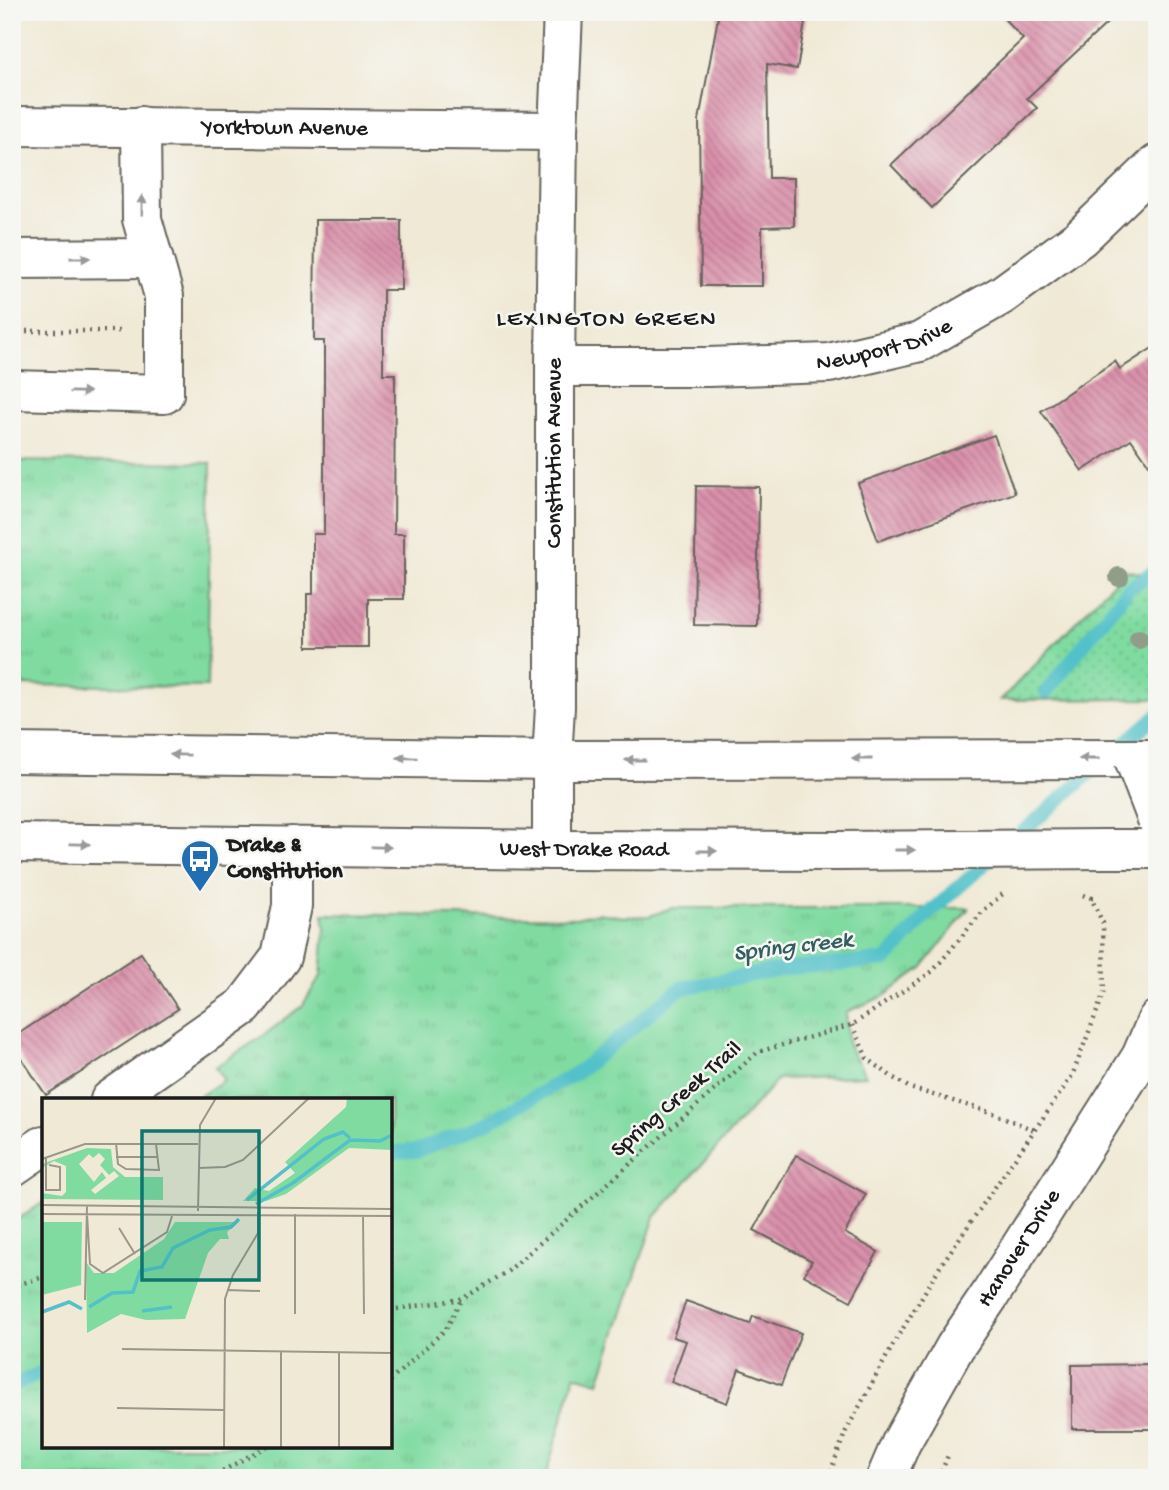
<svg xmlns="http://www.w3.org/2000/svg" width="1169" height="1490" font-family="'Gochi Hand',sans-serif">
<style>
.grass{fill:url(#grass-tufts);stroke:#4e7c5e;stroke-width:2}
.park{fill:url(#park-dots);stroke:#4e7c5e;stroke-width:2}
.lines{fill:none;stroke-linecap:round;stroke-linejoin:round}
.stream{stroke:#53c1c9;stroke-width:14}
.building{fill:url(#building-back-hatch)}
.minor-casing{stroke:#66645d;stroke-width:42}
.major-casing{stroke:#66645d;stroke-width:42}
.path{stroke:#66645d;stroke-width:4.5;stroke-dasharray:2 5;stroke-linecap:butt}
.minor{stroke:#fff;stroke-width:38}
.major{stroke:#fff;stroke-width:38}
.minor-bridge-casing{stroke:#66645d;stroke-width:42;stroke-linecap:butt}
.major-bridge-casing{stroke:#66645d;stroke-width:42;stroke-linecap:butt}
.minor-bridge{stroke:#fff;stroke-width:38}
.major-bridge{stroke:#fff;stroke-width:38}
.tree{fill:#8f9d89}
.oneway{fill:#999}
.labels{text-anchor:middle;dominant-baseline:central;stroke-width:5;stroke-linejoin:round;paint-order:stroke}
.street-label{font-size:23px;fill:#1c1c1c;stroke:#f6f6f2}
.poi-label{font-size:23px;font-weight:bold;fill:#1c1c1c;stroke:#f6f6f2;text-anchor:start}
.neighbourhood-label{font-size:24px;letter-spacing:2px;fill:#1c1c1c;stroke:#f6f6f2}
.water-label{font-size:24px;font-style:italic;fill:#325e61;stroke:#f6f6f2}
.inset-river{fill:none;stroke:#53c1c9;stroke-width:3.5}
.inset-road{fill:none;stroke:#9b978b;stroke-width:2}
.view{fill:#0f766e;fill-opacity:0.15;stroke:#0f766e;stroke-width:3.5}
.inset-edge{fill:none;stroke:#1c1c1c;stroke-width:3.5}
</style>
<defs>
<pattern id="grass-tufts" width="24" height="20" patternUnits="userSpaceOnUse" patternTransform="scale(1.75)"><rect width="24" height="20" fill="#80dba1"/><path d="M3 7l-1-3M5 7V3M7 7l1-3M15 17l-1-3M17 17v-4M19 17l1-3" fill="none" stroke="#6ebb8a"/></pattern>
<pattern id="park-dots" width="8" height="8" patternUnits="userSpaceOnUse" patternTransform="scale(1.75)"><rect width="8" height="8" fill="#80dba1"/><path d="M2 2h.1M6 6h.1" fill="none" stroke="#6ebb8a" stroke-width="1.8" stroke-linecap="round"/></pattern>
<pattern id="building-back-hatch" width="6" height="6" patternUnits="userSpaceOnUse" patternTransform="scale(1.75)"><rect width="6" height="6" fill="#da90aa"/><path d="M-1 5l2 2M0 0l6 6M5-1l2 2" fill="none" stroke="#b0758a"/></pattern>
</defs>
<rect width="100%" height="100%" fill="#f6f6f2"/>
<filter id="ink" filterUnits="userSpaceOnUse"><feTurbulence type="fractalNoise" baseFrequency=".0143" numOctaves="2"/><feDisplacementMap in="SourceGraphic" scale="14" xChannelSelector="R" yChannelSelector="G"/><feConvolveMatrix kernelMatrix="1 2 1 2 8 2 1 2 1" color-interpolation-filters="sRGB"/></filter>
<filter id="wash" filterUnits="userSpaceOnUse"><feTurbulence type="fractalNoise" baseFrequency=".00686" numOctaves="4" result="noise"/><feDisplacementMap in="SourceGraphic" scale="28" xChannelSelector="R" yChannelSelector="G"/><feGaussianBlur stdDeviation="1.57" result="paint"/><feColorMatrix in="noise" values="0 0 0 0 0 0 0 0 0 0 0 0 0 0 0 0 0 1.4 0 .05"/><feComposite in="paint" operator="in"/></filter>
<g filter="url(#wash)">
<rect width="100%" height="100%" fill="#f0e9d5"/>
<!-- grass -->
<g class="grass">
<path d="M12 461 211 463 207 687 12 685Z"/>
<path d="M671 908H969L922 968 884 996 846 1012 848 1045 866 1076 778 1079 655 1217 599 1382 575 1375 545 1478H12V1223L44 1202V1446H390V1100H194L224 1080 215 1067 263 1036 302 1006 321 976 325 928 323 914 576 918 597 913 625 917 650 916Z"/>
</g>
<!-- park -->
<path class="park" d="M1125 570 1157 577V699L1001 700Z"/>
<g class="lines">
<!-- stream -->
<g class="stream">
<path d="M1046 692 1129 588 1157 569"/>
<path d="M1114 752 1157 715"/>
<path d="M1011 842 1096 768"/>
<path d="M390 1152 416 1151 485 1124 578 1072 681 988 791 968 886 960 927 915 993 857"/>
<path d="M12 1386 44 1371"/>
</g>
</g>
<g id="blocks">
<!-- building -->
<g class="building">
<path d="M719 12H780L806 17 797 69 767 64 769 178H794V226L762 227V286H701L699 120Z"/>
<path d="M998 12H1119L1027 98 1037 108 932 208 891 165 1023 39Z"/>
<path d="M315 220H401V290H383V374H395L394 534H404V599H368V647H307V594H313V534H324V341H314Z"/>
<path d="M1157 345V476L1131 439 1082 471 1041 411 1115 361 1120 369Z"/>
<path d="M994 435 1015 493 878 541 858 483Z"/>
<path d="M696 486 759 487 757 626 694 625Z"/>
<path d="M141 953 178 1009 46 1095 12 1044V1038Z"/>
<path d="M796 1155 866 1194 845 1233 878 1252 851 1301 804 1275 812 1261 754 1230Z"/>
<path d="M686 1301 750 1324 753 1316 801 1333 781 1385 739 1369 727 1403 671 1382 686 1341 673 1337Z"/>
<path d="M1157 1364V1429H1072V1365Z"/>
</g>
</g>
</g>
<g filter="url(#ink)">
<use href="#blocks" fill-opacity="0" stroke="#66645d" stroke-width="2"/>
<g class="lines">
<defs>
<g id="minor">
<path id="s1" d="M12 126 558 131"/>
<path d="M12 259 153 258"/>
<path id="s2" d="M555 367H708L829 363 920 342 1002 295 1080 238 1157 164"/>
<path d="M12 390 164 394V296L142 219 141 126"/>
<path id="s3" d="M552 850V760L555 707V367L558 131 563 12"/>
<path d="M110 1100 244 1006 281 957 292 906V846"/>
<path d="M12 1167 44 1145"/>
<path id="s4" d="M886 1478 901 1443 955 1347 990 1295 1141 1057 1157 1020"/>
</g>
<g id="major">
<path d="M12 753 552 760 1157 759"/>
<path id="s5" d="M12 843 552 850 837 851"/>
<path d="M1105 849H1157"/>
</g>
</defs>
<!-- minor casing -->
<use href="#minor" class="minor-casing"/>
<!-- major casing -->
<use href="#major" class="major-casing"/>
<!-- path -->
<g class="path">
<path d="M12 331H120"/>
<path d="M1091 898H1098"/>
<path d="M852 1025 867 1058 892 1077 910 1088 993 1113 1034 1130"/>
<path d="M12 1289 23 1283 44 1277"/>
<path d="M390 1310 462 1299 508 1271 758 1052 852 1025 933 971 983 911 1004 893"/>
<path d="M390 1381 446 1329 461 1300"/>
<path d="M210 1478 267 1446"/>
<path d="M828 1478 846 1431 893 1345 941 1265 1072 1076 1104 993 1103 923 1091 898 1080 894"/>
<path d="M939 1478 949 1453"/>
</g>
<!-- minor -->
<use href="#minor" class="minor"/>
<!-- major -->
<use href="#major" class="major"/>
<defs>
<path id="minor-bridge" d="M1134 759 1157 819"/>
<path id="major-bridge" d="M837 851 1105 849"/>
</defs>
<!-- minor-bridge casing -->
<use href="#minor-bridge" class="minor-bridge-casing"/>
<!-- major-bridge casing -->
<use href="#major-bridge" class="major-bridge-casing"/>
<!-- minor-bridge -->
<use href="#minor-bridge" class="minor-bridge"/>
<!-- major-bridge -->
<use href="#major-bridge" class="major-bridge"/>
</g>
<!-- trees -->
<g class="tree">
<circle cx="1119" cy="577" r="10"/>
<circle cx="1139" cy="639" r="10"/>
</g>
<!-- one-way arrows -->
<defs><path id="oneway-solid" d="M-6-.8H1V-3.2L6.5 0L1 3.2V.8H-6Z" transform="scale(1.75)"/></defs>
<g class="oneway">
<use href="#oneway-solid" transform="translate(142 205) rotate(-90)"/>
<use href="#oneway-solid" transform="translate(80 258)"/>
<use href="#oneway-solid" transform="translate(80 392) rotate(1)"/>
<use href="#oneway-solid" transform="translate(180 755) rotate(-179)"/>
<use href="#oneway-solid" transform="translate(407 758) rotate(-179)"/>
<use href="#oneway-solid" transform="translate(862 759) rotate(180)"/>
<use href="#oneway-solid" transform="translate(1089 759) rotate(180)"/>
<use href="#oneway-solid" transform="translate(635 760) rotate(180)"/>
<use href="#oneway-solid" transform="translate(80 844) rotate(1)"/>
<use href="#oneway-solid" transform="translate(381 847) rotate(1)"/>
<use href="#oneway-solid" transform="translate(905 850)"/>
<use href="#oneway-solid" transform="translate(707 851)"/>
</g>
</g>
<!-- icons -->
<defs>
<symbol id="bus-pin" viewBox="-11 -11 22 30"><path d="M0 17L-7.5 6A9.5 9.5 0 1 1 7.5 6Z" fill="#1f6fb2" stroke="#f6f6f2"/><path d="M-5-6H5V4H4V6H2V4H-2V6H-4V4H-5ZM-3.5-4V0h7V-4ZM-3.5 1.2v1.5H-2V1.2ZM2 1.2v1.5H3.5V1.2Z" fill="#fff"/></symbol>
</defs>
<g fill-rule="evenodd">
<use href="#bus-pin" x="178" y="837" width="44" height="60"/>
</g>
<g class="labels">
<!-- street labels -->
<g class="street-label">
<text stroke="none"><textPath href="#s1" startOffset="273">Yorktown Avenue</textPath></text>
<text stroke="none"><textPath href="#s2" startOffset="332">Newport Drive</textPath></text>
<text stroke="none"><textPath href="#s3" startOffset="397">Constitution Avenue</textPath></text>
<text stroke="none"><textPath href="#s5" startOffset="572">West Drake Road</textPath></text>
<text transform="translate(677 1100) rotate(-41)">Spring Creek Trail</text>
<text stroke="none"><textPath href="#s4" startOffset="266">Hanover Drive</textPath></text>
</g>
<!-- poi labels -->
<g class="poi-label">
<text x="227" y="846">Drake &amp;<tspan x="227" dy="26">Constitution</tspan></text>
</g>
<!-- neighbourhood labels -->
<g class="neighbourhood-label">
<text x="607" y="320">LEXINGTON GREEN</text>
</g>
<!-- water labels -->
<g class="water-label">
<text transform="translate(793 948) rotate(-7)">Spring creek</text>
</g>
</g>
<!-- overview -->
<g transform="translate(42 1098)">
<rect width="350" height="350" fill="#f0e9d5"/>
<path d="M45 50 69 51 71 69 83 79H121V102L0 101V95L20 98 24 94V68L12 63 0 70V66ZM57 55 63 61 58 67 67 77 72 73 77 78 53 96 49 92 64 80 60 74 52 84 37 66 47 56 51 60ZM0 124H40L39 187 0 197ZM133 124H197L185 134 187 141H178L166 155 143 221 104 222 79 216 45 235 44 164 52 175H72L122 141Z" fill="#80dba1" fill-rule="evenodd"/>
<path d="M305 0H350V52L307 50 244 96 224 103H201L213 90 227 93 253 75 243 64 304 9Z" fill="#80dba1"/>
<path class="inset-river" d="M205 102 282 41 301 34 308 40M214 106 251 85 308 42 338 43 350 37M47 209 70 195 91 194 98 173 120 169 131 150 168 132 189 129 197 121M100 213 130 209M0 214 27 204 40 211"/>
<path class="inset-road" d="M74 45 76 66 84 71 117 72 114 46M4 59V92H18V69L7 67M74 59H116M0 61 43 46H156M156 70 183 69 201 62 267 0M0 107 350 111M156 113 158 27 174 0M0 116 350 118M45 116 48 166 61 175 125 134 130 118M321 118 322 216M77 130 93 156M185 192 218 193M43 202 45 108M253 216V116M80 251 350 255M239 254V350M75 310 182 312M182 350 183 201 191 177 216 135V114M297 350V255"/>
<path class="view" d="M100 33H217V182H100Z"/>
<rect width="350" height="350" class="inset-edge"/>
</g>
<!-- margin -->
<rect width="1169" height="1490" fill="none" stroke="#f6f6f2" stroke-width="42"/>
</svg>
